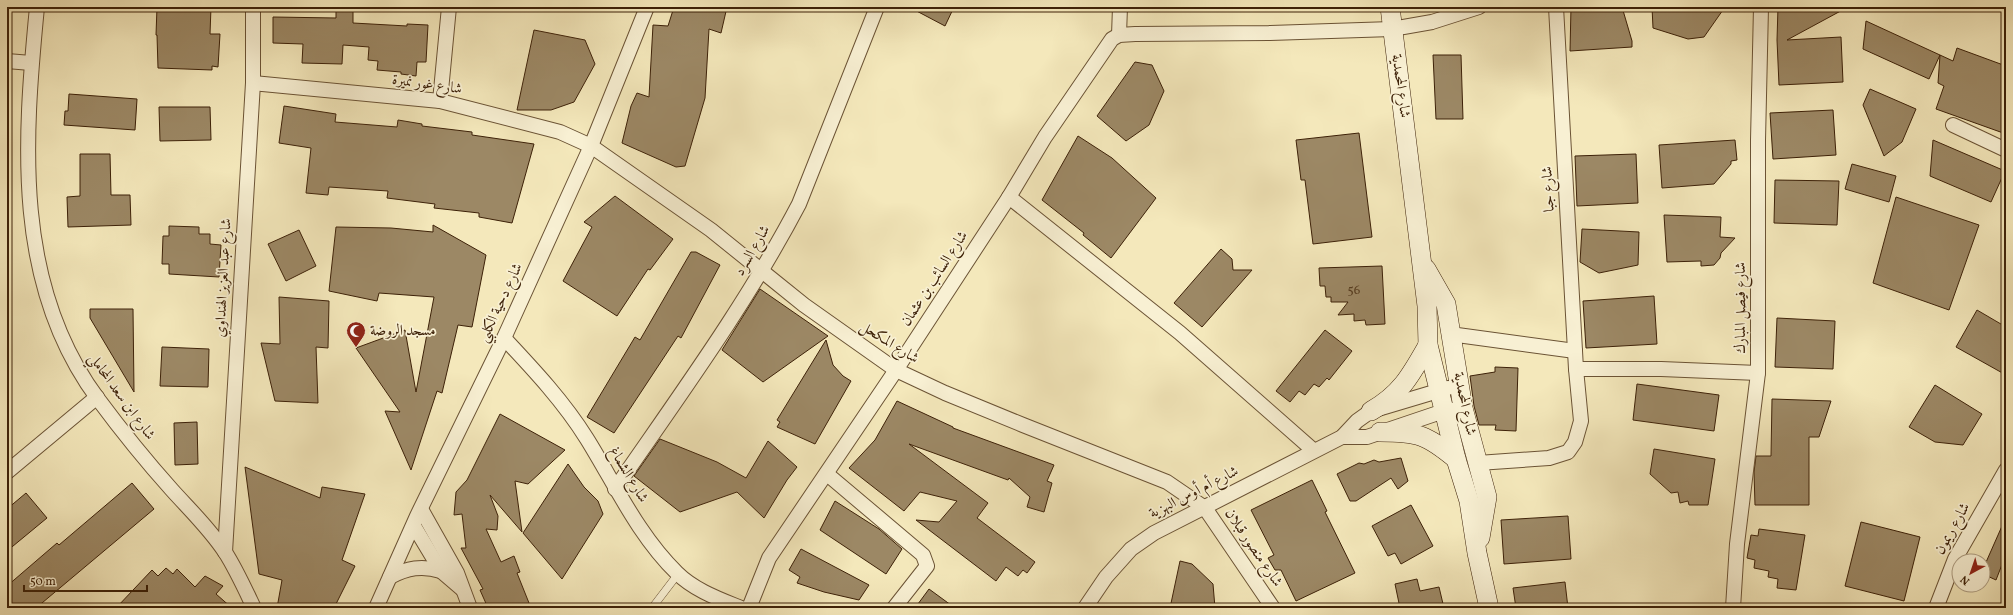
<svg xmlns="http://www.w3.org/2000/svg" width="2013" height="615" font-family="Vollkorn,Amiri,serif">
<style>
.building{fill:#9c8865;stroke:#3d2108}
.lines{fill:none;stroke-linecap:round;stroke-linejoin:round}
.lane-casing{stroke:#6b5335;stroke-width:8}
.street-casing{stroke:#6b5335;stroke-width:16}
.secondary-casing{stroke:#3d2108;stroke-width:20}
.lane{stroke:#f8f0d3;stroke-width:7}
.street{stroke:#f8f0d3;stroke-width:14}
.secondary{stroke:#f8f0d3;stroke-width:19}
.labels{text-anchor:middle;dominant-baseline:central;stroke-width:3.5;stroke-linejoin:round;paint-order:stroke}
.number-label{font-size:13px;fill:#553b1f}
.street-label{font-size:15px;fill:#3d2108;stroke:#f8f0d3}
.poi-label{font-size:15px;fill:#3d2108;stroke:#f8f0d3;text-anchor:start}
</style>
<rect width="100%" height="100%" fill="#f4e8bb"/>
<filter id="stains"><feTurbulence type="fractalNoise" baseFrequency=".005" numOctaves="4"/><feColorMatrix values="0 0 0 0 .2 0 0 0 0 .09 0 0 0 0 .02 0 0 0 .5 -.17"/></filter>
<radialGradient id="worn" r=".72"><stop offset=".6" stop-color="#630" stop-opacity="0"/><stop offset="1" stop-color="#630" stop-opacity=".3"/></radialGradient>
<!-- building -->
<g class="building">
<path d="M157 7H211L210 34H220L218 67 212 66V70L158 68 157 35H156Z"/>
<path d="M336 7H353V23L407 26V24L428 25 426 62H417L416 76 401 74V72L377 70 378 61 368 60 369 47 343 45 342 64 302 63 303 44 273 43V17L336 18Z"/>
<path d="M674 7H727L721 33 709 29 705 98 685 166 676 167 622 143 631 106 637 93 649 97 653 25 668 26Z"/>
<path d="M909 7H954L945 26Z"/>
<path d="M1571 7H1622L1632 41V47L1570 51Z"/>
<path d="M1652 7H1725L1704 37 1688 39 1653 28Z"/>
<path d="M1778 7H1848L1787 40 1841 37 1843 82 1779 85 1777 40Z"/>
<path d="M1866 21 1953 61 1957 48 2006 66V134L1936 109 1944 86 1938 83 1940 55 1929 79 1863 49Z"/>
<path d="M534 30 585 40 595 64 574 102 551 110H517Z"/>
<path d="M1433 55H1461L1463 119H1436Z"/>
<path d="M1135 62 1152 65 1164 91 1149 125 1126 141 1097 116Z"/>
<path d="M1870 89 1916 109 1902 142 1884 156 1863 105Z"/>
<path d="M69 94 137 99 135 130 64 125 65 111H68Z"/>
<path d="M284 106 336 114 335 122 397 127 398 120 422 124V126L472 132V135L534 144 512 223 479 217V213L434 208 435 204 387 198 388 191 329 187 328 195 306 193 311 148 279 143Z"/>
<path d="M159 107H210L211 140 160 141Z"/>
<path d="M1833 110 1836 155 1773 159 1770 113Z"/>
<path d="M1359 133 1372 237 1313 244 1305 180H1301L1296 140Z"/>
<path d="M1078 136 1112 158 1156 198 1111 258 1083 235 1084 233 1042 200Z"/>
<path d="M1735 140 1737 160 1731 161V164L1714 184 1662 188 1659 145Z"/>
<path d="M1933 140 2005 171 1991 202 1930 176Z"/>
<path d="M80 154H110L111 195H130L131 225 68 227 67 197 80 196Z"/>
<path d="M1636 154 1638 203 1577 206 1575 156Z"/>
<path d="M1852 164 1896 176 1889 202 1845 189Z"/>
<path d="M1775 180 1839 181 1837 225 1774 223Z"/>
<path d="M615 196 673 239 650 270 648 269 617 316 563 281 592 227 584 222Z"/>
<path d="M1896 197 1979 225 1949 310 1873 283Z"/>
<path d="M1664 215 1721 217 1720 237 1735 238 1721 253 1720 258 1714 265 1701 266V261L1667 262Z"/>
<path d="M433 225 486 255 472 327 458 325 442 393 437 391 411 470 385 411 400 412 356 348 405 330 416 392 434 297 379 293 377 301 329 291 336 227 391 228 433 232Z"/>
<path d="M169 226 199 227V234H210V244L221 245 219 277 169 274V264H162L163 236H169Z"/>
<path d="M1582 229 1639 232 1638 265 1599 273 1580 262Z"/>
<path d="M299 230 316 266 286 281 268 244Z"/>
<path d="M1221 249 1232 259 1233 270H1252L1202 327 1174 303Z"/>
<path d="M691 252H696L720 265 681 338 678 336 614 433 587 417 635 337 640 340Z"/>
<path d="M1382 266 1385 324 1366 325 1365 320 1354 321V314L1338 315 1348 302H1331V297H1326L1325 286H1320L1319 268Z"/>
<path d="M760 289 828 336 763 382 722 350Z"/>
<path d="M1654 296 1657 344 1586 348 1583 301Z"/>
<path d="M279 297 329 301 328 348 316 347 318 403 275 401 261 343 280 344Z"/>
<path d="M90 309H133L134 392 90 318Z"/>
<path d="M1977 310 2006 327V375L1956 347Z"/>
<path d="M1777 318 1835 321 1833 369 1775 367Z"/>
<path d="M1325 330 1352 351 1329 380 1327 378 1319 387 1314 384 1305 395 1299 391 1290 402 1276 391Z"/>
<path d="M826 340 833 365 843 376 851 381 815 444 777 427 780 422 777 420Z"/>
<path d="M162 347 209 349 208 387 160 386Z"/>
<path d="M1495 367 1518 368 1516 431 1495 430 1496 425H1479L1474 406 1470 376 1495 372Z"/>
<path d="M1637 384 1719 395 1714 431 1633 420Z"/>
<path d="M1935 385 1982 414 1963 445 1935 442 1909 427Z"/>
<path d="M1772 399 1831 401 1819 437H1809V505H1755L1754 472 1756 456H1771Z"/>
<path d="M897 401 953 427V428L1054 465 1047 481 1052 483 1044 512 1027 507 1030 497 1009 478 1008 480 909 444 988 503 977 518 1035 562 1027 573 1023 570 1018 576 1006 567 996 581 916 520 939 522 957 501 920 492 904 511 849 468 875 440Z"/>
<path d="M500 414 565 450 528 484 515 481 522 532 490 495 498 516 497 530 486 529 501 562 514 556 520 572 517 573 531 608H488L480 590 483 589 461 548H466L462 514 454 515 456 492 467 480Z"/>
<path d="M197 422 198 464 175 465 174 423Z"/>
<path d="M660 439 717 462 746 478 768 441 797 467 787 480 764 518 737 492 680 512 634 476Z"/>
<path d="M1654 449 1715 459 1708 505H1689L1688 501 1680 503 1678 492 1671 493 1650 474Z"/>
<path d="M1401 458 1408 481 1398 489 1391 478 1356 501H1350L1337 474 1359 463 1364 464 1374 460 1379 462Z"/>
<path d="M568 464 584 487 598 501 603 514 562 579 523 533Z"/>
<path d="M245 467 320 498 322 487 365 494 342 560 355 566 334 608H277L282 580 259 574Z"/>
<path d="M1312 480 1327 511 1325 512 1355 573 1296 601 1281 570H1275L1268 558 1274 555 1251 510Z"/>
<path d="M132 483 154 509 36 608H7V586L57 543 59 545Z"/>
<path d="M26 493 47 518 7 551V509Z"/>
<path d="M835 501 879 529 902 549 886 574 820 530Z"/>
<path d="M1411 505 1433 546 1401 564 1395 553 1388 556 1372 526Z"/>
<path d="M1568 516 1571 559 1504 564 1501 520Z"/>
<path d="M2006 517V562H2003L1996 580 1983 574V569Z"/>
<path d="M1861 522 1920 537 1904 601 1845 586Z"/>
<path d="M1759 529 1805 535 1796 590 1777 588 1778 579 1768 577 1769 571 1754 568 1755 560 1747 558 1751 535 1758 536Z"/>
<path d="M801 549 869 585 859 600 824 592 797 583 800 577 789 570Z"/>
<path d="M1180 561 1192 564 1213 584 1215 608H1170Z"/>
<path d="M166 568 173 574 177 569 195 587 205 576 223 586 216 594 232 608H116L152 570 158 576Z"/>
<path d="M1417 579 1420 591 1439 587 1444 608H1400L1395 584Z"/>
<path d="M1565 582 1568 608H1516L1513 588Z"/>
<path d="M929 589 955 608H915Z"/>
</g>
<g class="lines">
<defs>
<path id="lane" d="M652 608 678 574"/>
<g id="street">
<path d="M37 7C24 141 13 285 98 399 121 430 146 461 172 490 190 510 210 529 225 552 236 569 245 589 254 608"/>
<path d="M1119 35 1120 7"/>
<path d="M7 61 31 63"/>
<path d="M253 83 440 101 560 132 591 146 711 230 804 305 896 370 945 393 1023 425 1167 482 1205 508 1273 608"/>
<path d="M440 101 449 7"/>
<path d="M1953 125 2006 150"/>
<path d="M1009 197 1180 333 1313 450"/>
<path d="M1450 334 1575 351"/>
<path d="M504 338C534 370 564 402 587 439 615 484 638 535 677 573 694 590 719 599 741 608"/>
<path d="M1576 369H1661L1758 373"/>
<path d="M1342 437H1367L1444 411 1453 410"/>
<path d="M1478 463 1549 458 1568 452 1575 442 1581 421 1576 369 1556 7"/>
<path d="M7 472 97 397"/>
<path d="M827 474 923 555 927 566 894 608"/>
<path d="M615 489C679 396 746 305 799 204L877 7"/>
<path d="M421 509 457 573 470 608"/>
<path d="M414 526 441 571 462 589"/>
<path d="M225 552 253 83V7"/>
<path d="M390 577C407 568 422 565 441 571"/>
<path d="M376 608 417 516 504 338 591 146 647 7"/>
<path d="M749 608 769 558 896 370 1009 197 1045 137 1112 39 1119 35 1135 34 1269 33 1392 29 1432 22 1479 7"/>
<path d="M1085 608 1106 577 1131 549 1154 533 1342 437 1357 421 1371 411 1448 388"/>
<path d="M1733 608 1737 544 1758 373V140L1761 7"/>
<path d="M1936 608 1955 559 2006 470"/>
</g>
<g id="secondary">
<path d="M1390 7 1427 306 1428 345 1456 459 1469 501 1477 553 1489 608"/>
<path d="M1426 269 1446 304 1463 408 1487 497 1480 538"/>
<path d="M1371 411C1401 394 1411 375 1428 345"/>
<path d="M1380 432C1419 432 1427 435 1456 459"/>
</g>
</defs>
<!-- lane casing -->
<use href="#lane" class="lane-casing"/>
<!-- street casing -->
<use href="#street" class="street-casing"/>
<!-- secondary casing -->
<use href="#secondary" class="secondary-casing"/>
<!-- lane -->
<use href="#lane" class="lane"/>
<!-- street -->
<use href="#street" class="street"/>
<!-- secondary -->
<use href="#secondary" class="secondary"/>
</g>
<!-- icons -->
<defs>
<symbol id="mosque-pin" viewBox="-11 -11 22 30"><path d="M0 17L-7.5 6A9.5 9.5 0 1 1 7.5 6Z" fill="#8f2418" stroke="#f8f0d3"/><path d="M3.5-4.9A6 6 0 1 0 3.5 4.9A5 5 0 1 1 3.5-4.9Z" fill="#fff"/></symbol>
</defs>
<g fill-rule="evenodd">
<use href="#mosque-pin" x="345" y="320" width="22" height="30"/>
</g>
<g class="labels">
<!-- number labels -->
<g class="number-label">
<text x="1354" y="291">56</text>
</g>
<!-- street labels -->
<g class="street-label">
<text transform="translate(427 85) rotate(8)">شارع غور نميرة</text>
<text transform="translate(1400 86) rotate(82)">شارع المحمدية</text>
<text transform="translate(1549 189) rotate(-93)">شارع جبا</text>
<text transform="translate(753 251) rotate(-60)">شارع السرد</text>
<text transform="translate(224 278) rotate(-87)">شارع عبد العزيز الهنداوي</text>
<text transform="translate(935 279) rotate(-57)">شارع السائب بن عثمان</text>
<text transform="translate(501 303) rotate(-65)">شارع دحية الكلبي</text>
<text transform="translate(1741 308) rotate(-90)">شارع فيصل المبارك</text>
<text transform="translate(889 343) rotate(32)">شارع المكحل</text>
<text transform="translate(121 397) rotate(54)">شارع ابن سعد المحاملي</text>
<text transform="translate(1464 404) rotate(78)">شارع المحمدية</text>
<text transform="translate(628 475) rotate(59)">شارع الشماغ</text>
<text transform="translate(1194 493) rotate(-27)">شارع أم أوس البهزية</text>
<text transform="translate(1953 529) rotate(-61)">شارع ريمون</text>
<text transform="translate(1253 548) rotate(56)">شارع منصور قبلان</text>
</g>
<!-- poi labels -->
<g class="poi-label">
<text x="370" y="331">مسجد الروضة</text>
</g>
</g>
<!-- margin -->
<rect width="2013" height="615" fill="none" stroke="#f4e8bb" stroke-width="24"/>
<rect x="8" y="8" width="1997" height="599" fill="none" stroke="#3d2108" stroke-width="2"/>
<rect x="12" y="12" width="1989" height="591" fill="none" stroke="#3d2108"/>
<!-- north arrow -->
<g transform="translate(1971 573) rotate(220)"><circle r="19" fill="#f8f0d3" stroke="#ad9d82"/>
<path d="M0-3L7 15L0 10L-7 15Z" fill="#8f2418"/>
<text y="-6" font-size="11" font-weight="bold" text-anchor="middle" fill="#3d2108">N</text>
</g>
<!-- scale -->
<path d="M24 585v6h123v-6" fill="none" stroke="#3d2108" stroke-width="2"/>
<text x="30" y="585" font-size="12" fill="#3d2108" stroke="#f8f0d3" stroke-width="3" paint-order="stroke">50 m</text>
<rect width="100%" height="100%" filter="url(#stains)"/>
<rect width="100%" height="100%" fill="url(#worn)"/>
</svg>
